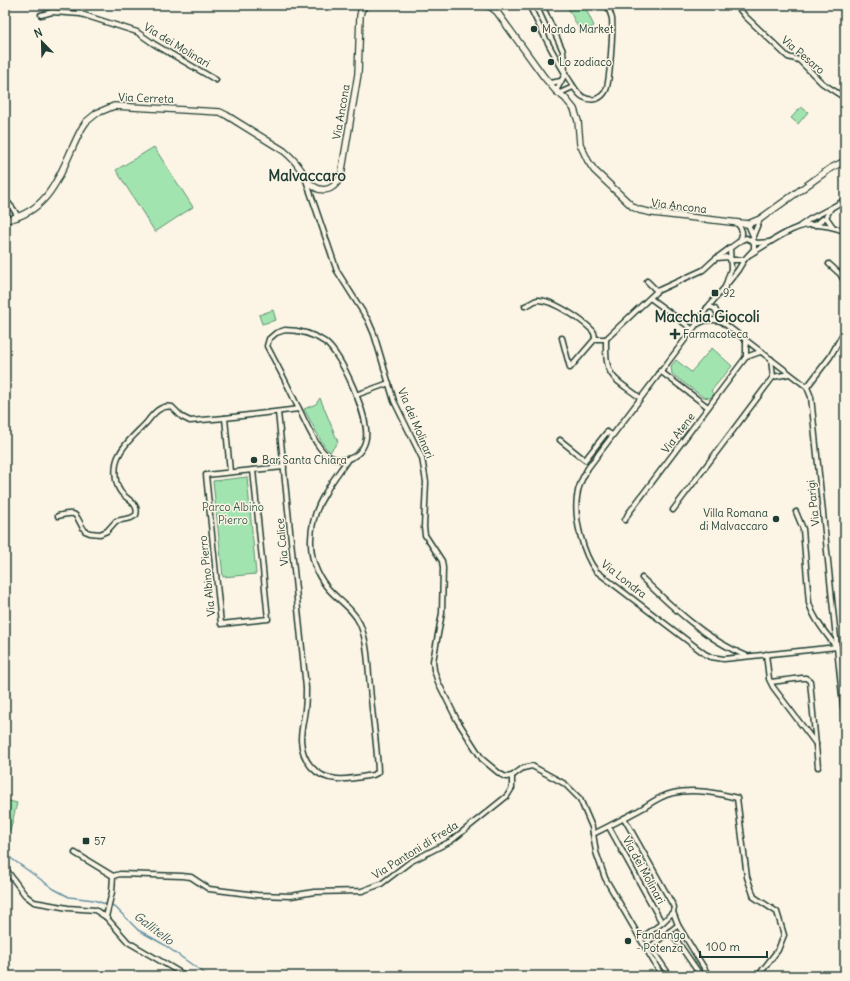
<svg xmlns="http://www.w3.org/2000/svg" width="850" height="981" font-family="Delius,sans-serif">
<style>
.green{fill:#a2e4af;stroke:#609072}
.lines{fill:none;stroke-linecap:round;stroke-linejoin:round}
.stream{stroke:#6391a4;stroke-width:1.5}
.street-casing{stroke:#1f3d34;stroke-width:7}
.secondary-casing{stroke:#1f3d34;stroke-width:8}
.street{stroke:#fcf5e5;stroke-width:4}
.secondary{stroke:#fcf5e5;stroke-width:5.5}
.poi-dot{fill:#1f3d34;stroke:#fcf5e5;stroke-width:1.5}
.labels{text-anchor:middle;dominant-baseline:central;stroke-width:3;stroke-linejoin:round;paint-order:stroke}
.poi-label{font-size:11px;fill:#1f3d34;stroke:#fcf5e5;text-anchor:start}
.street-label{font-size:11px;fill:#1f3d34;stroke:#fcf5e5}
.park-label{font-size:11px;fill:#395e4d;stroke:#fcf5e5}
.water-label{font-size:12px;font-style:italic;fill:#365959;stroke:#fcf5e5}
.district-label{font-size:15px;font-weight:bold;fill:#1f3d34;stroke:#fcf5e5}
</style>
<rect width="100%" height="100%" fill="#fcf5e5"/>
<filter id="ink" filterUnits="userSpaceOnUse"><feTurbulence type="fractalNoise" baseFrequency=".025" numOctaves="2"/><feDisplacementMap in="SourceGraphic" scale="8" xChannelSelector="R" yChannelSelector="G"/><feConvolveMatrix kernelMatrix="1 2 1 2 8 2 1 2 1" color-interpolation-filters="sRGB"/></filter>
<g filter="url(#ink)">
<!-- green -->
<g class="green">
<path d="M570 5H584L594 26 581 33 567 6Z"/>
<path d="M801 107 808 112 798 124 791 118Z"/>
<path d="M154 147 193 207 155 232 116 170Z"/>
<path d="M273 310 276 320 262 324 259 315Z"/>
<path d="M712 348 732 366 711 391 714 394 710 398 703 397 672 374 671 366 676 360 691 372Z"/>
<path d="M320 398 338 442 330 452 324 446 320 439 304 409 316 404Z"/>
<path d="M247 477 256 574 223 577 213 481Z"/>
<path d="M5 800 17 803 10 831 5 829Z"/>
</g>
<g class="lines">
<!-- stream -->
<path class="stream" d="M5 854 54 889 69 897 94 900 116 908 138 930 163 944 208 976"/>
<defs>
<g id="street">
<path d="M75 5 81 14 137 32 154 44 216 80"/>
<path d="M529 5C541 30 553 55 568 78 573 85 576 93 583 97 592 102 602 99 606 90 610 81 613 30 612 19 611 14 609 10 607 5"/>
<path d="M542 5 563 51 565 71"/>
<path d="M736 5 745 16 788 57 799 60 822 83 845 98"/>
<path d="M41 15 52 12 81 14"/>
<path d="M550 83 561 81"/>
<path d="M556 91 565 74"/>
<path d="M560 93 573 87"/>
<path d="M306 180 337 271 368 320 374 334 394 401 422 458 426 482 424 527 425 535 442 561 443 568 442 613 433 661 434 670 438 682 457 720 482 759 500 774 506 777 512 776 523 768 532 766 565 784 580 799 592 827 596 852 605 878 662 976"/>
<path d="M5 199 14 210 18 217"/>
<path d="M826 217 833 227"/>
<path d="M737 223C742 229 744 233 740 240"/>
<path d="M814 225 826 217 831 208 845 200"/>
<path d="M800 226 810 219 831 208"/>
<path d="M753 236 760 219"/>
<path d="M770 242 757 243 746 238 740 241 730 248 731 269 725 287 707 308 696 325 588 468C583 477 578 486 577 497 574 519 583 554 596 571L705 654 711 657 724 659 837 647"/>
<path d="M749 255C765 246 790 227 808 225 820 224 833 227 845 231"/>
<path d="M717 258 728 257 731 260H744"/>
<path d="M829 264 840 274 845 282"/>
<path d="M647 281 657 291"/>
<path d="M727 284 738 270 744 260 754 249V245L753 236 748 224"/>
<path d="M650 298 692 329"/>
<path d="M525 306C530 305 534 300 538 300 553 300 582 320 592 330 594 332 595 336 595 339"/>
<path d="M707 308 711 307 715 309 721 321"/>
<path d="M698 324C705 319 712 319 721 321L807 387 811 397 845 725"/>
<path d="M285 330C299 330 313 334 325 342 342 355 369 417 366 438 362 462 334 467 320 448 310 435 304 418 296 403 287 383 277 365 267 346L269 339 276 333Z"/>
<path d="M562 338 570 368 595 339H606"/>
<path d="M606 339 657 291 703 270 715 259 730 248"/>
<path d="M606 339C606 351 605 366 613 376 617 383 634 392 640 398"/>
<path d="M746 342V357"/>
<path d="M746 357 760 352"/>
<path d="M771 359 773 377"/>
<path d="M660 371 708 407"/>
<path d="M773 377 789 374"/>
<path d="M807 387 830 357 845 330"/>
<path d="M356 395 389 383"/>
<path d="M278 412 306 688C306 695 306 702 305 709 304 719 301 729 301 740 302 760 315 778 337 779 349 780 361 777 373 775L377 773 378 772C377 743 372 715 370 687 368 667 368 643 360 624 353 608 336 599 326 586 304 558 308 520 326 492 332 480 341 470 348 459"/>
<path d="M560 440 585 460 607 432 612 435"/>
<path d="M253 470 268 619 221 624 206 475Z"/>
<path d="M253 470 284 467"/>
<path d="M230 472 225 418 299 409"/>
<path d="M673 510 773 377"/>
<path d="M796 512 803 529 809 603C814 620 826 633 836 647"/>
<path d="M58 516C81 510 74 516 85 531L90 533 100 534 107 531 116 521 131 518 136 515C140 503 125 499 120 491 114 482 114 464 119 455 125 442 138 432 147 422 153 414 161 404 172 407L182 417 190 421 225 418"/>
<path d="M625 520 628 514 746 357"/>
<path d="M642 578C672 607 708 641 747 656"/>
<path d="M766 654 769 679 773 687 816 744"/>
<path d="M771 682 802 678H806L810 681 818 767"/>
<path d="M624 818 674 907 673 912 678 925"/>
<path d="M609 827 662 923"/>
<path d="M593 834C610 826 626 817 643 808 652 802 662 795 673 793 694 788 717 793 737 798L747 877 754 897 777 912 784 935 778 950 758 976"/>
<path d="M75 853 113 876 112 892 106 917"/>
<path d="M5 868 25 895 34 902 68 908 95 910 106 917 128 942 186 976"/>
<path d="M113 876 120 874 182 876 191 877 209 889 257 895 291 896 314 892 362 891 381 884 410 862 451 841 507 796 512 788V776"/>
<path d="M670 931 701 976"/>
<path d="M640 939 662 923 673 912"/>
<path d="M670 976 650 947 678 925 709 976"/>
</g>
<g id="secondary">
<path d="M426 5H447"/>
<path d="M484 5 491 7 497 12 544 77 556 91 565 98 574 109 578 121 580 144 588 161 594 170 633 207 639 210 653 213 748 224 760 219 831 168 845 161"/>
<path d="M5 220C54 212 62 165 82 128L86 122 97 113 114 106 220 112 226 115 284 151C290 156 295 161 299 167 302 170 303 174 305 178 317 194 332 194 341 176L358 74 360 16 361 11 365 5"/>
</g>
</defs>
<!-- street casing -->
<use href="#street" class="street-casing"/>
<!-- secondary casing -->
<use href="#secondary" class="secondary-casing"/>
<!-- street -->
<use href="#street" class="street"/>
<!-- secondary -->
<use href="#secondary" class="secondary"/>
</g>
</g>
<!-- markers -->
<g class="poi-dot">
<circle cx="534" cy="29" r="4"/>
<circle cx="551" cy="62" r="4"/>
<rect x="711" y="289" width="8" height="8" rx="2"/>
<path d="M673 328h4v4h4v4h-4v4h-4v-4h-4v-4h4z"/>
<circle cx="254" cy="460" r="4"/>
<circle cx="776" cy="519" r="4"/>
<rect x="82" y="837" width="8" height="8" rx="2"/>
<circle cx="628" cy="941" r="4"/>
</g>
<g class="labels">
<!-- poi labels -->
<g class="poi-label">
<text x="542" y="29">Mondo Market</text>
<text x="559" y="62">Lo zodiaco</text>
<text x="723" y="293">92</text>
<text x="683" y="334">Farmacoteca</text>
<text x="262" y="460">Bar Santa Chiara</text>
<text x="768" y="513" text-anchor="end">Villa Romana<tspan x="768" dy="13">di Malvaccaro</tspan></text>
<text x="94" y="841">57</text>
<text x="636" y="935">Fandango<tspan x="636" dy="13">- Potenza</tspan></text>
</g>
<!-- street labels -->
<g class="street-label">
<text transform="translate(177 45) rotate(31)">Via dei Molinari</text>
<text transform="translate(803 55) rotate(40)">Via Pesaro</text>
<text transform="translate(146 98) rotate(2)">Via Cerreta</text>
<text transform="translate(341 112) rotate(-80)">Via Ancona</text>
<text transform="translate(679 206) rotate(7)">Via Ancona</text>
<text transform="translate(416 423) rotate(67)">Via dei Molinari</text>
<text transform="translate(678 433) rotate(-53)">Via Atene</text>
<text transform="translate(813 503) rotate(-96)">Via Parigi</text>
<text transform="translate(282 542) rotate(-96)">Via Calice</text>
<text transform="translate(207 576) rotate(-96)">Via Albino Pierro</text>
<text transform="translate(624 579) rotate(38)">Via Londra</text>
<text transform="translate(415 850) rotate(-32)">Via Pantoni di Freda</text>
<text transform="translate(644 870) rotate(61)">Via dei Molinari</text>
</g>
<!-- park labels -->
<g class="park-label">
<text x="233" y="507">Parco Albino<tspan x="233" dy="13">Pierro</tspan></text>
</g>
<!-- water labels -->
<g class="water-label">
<text transform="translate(154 928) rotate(37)">Gallitello</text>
</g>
<!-- district labels -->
<g class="district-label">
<text x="307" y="175">Malvaccaro</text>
<text x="707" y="316">Macchia Giocoli</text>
</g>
</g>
<!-- margin -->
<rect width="850" height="981" fill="none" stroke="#fcf5e5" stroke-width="20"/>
<rect x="10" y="10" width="830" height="961" fill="none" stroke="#1f3d34" stroke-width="1.5" filter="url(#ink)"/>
<!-- north arrow -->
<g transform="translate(42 42) rotate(337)" stroke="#fcf5e5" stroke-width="3" paint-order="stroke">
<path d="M0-3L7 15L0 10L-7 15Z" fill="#1f3d34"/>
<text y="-6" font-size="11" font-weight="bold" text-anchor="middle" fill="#1f3d34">N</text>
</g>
<!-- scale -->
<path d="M700 951v6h67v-6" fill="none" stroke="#1f3d34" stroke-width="2"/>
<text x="706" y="951" font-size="12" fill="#1f3d34" stroke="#fcf5e5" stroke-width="3" paint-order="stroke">100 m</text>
</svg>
